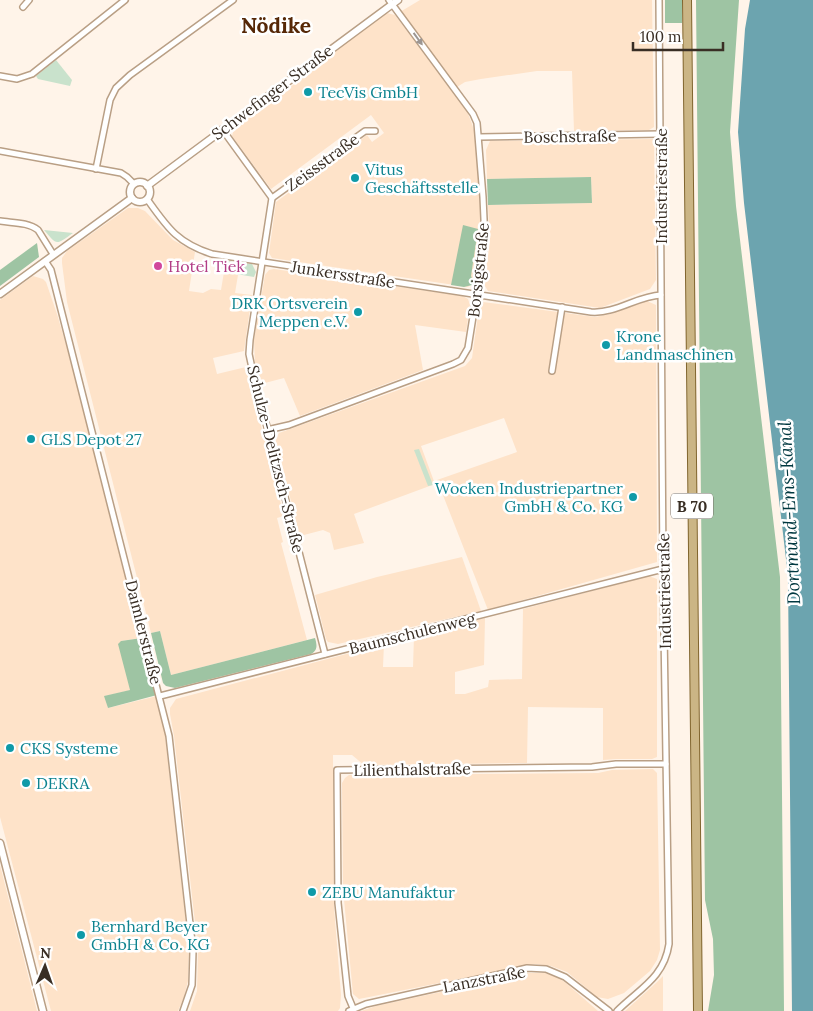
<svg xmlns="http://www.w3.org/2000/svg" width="813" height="1011" font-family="Lora,serif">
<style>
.built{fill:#fee3c9}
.green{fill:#c9e2cc}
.forest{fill:#9ec4a3}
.water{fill:#6ca4af}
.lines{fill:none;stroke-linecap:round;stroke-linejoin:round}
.minor-casing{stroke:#b99f85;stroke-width:8}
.tertiary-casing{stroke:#b99f85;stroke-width:9}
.primary-casing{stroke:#81652e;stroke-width:10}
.minor{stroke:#fff;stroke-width:5}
.tertiary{stroke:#fff;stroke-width:6}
.primary{stroke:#cbb585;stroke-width:8}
.oneway{fill:#9c9692}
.culture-dot{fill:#0f9aa8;stroke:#fff;stroke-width:2}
.hotel-dot{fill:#d1479c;stroke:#fff;stroke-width:2}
.labels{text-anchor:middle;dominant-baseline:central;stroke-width:5;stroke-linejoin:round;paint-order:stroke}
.shield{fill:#fff;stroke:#746d66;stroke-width:1}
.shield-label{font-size:15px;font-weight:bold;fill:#392e24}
.street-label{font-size:16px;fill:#392e24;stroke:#fff}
.culture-label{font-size:16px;fill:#0d838f;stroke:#fff;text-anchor:start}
.hotel-label{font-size:16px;fill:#b23c85;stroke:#fff;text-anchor:start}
.water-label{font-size:18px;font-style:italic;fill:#003840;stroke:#fff}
.district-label{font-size:21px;font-weight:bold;fill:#562807;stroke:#fff}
</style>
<rect width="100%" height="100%" fill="#fff4e9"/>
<!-- built -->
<g class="built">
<path d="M420 0H652L654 127 649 130 574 131 572 71H537L481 79 465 82 457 87 400 12Z"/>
<path d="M387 13 395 15 467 111 472 124 476 137 483 231 477 279 468 287 272 258 269 253 276 202 367 135 372 142 384 133 371 115 271 189 232 136 234 129 324 62 323 59Z"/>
<path d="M654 139 656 280 650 289 600 308 488 291 485 286 484 282 490 242 488 205 592 203 591 177 487 179 486 150 490 141Z"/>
<path d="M128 208H138L145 211 173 240 195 252 189 291 203 293 211 289 221 290 224 272 238 275 235 293 252 295 244 351 213 358 217 374 246 367 284 516 277 518 283 542 281 543 307 640 171 675 160 631 151 633 67 302 62 263V258L67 251Z"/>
<path d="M274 269 463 296 468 299 470 305 466 332 415 325 423 370 300 416 284 378 261 384 255 363 254 340 265 275 269 270Z"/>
<path d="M33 276 43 279 46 282 57 314 71 362 142 638 121 641 131 690 105 696 108 708 157 696 162 717 165 735 189 950 188 981 184 997 178 1011H51L0 817V300Z"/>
<path d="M647 301 656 305 657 562 488 610 437 480 517 452 504 418 421 446 435 484 354 514 364 543 334 550 330 533 323 530 300 536 276 443V439L279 433 465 366 472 358 479 308 483 302 595 317 611 314Z"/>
<path d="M462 557 481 611 338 644 328 642 326 639 315 595 377 577Z"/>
<path d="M649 576 657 579V757L652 759H616L603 760V708L528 707 527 763 364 765 352 755H333L334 907 341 995 340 1008 338 1011H190L197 991 198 949 174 736 170 714V708L176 699 384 644 383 667H413L414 636 485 618 484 665 455 672V694H465L488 687 489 680 522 679 523 609Z"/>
<path d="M653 769 657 773 660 950 657 960 650 971 624 993 608 999 597 997 567 972 551 966 535 964 359 999 353 994 343 889 342 783 345 778 349 775 598 773 612 770Z"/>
<path d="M0 865 25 963 37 1011H0Z"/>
<path d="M528 973H545L559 978 566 983 598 1011H361L376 1006Z"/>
<path d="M663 976V1011H625L656 983Z"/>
</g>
<!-- green -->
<g class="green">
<path d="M56 60 72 80 70 86 38 79 36 76Z"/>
<path d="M44 230 73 233C55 246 57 245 44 230Z"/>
<path d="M226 261 252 264 256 272 254 277 224 272Z"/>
<path d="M419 449 433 485 428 486 414 450Z"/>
</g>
<!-- forest -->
<g class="forest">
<rect x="665" y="0" width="17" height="23"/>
<path d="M696 0H739L730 132 736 206 780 577 784 1011H708L714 975 713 939 705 900Z"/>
<path d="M591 177 592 203 488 205 487 179Z"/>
<path d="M463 225 478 229 471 276 474 282 472 285 464 287 451 285Z"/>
<path d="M37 243 39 257 0 286V270Z"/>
<path d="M160 631 171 675 315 638C317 645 318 650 311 654L175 688 166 686 163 683 151 633Z"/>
<path d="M142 638 157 695 108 708 104 696 130 690 118 644 121 641Z"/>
</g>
<!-- water -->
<path class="water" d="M750 0H813V1011H792L788 576 744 203 738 132 745 29Z"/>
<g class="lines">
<defs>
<g id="minor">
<path d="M23 7 29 0"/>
<path d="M0 76 17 79 32 74 125 0"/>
<path d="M222 129 272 198 250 340 249 354 252 368 325 654"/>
<path d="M479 137 660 134"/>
<path d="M0 151 121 173 127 177 134 184"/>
<path d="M96 169 110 100 116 88 130 75 233 0"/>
<path d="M272 198 365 131H375"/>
<path d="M147 199C167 227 177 243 212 254L591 312C616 314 637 296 661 295"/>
<path d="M0 221C12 223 28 222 38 230L53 254"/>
<path d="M45 261 51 270 169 736 193 951 192 985 183 1011"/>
<path d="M552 371 562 307"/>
<path d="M267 430 289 425 453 364 461 360 468 348 485 241 483 197 477 123 473 114 389 0"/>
<path d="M160 696 663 569"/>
<path d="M353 1008 348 996 338 903 337 770 592 767 616 764H666"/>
<path d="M349 1011 366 1004 527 968 546 969 565 977 609 1011"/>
<path d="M617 1011C639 989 664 978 669 944L663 569 659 0"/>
</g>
<g id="tertiary">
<circle cx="140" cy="192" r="10"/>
<path d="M147 186 398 0"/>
<path d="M0 294 132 198"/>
<path d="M0 843 43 1011"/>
</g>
<path id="primary" d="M687 0 698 1011"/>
</defs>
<!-- minor casing -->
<use href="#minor" class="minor-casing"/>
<!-- tertiary casing -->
<use href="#tertiary" class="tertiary-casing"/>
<!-- primary casing -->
<use href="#primary" class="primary-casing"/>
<!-- minor -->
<use href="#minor" class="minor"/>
<!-- tertiary -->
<use href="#tertiary" class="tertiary"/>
<!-- primary -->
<use href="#primary" class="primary"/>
</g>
<!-- one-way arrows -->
<defs><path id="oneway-solid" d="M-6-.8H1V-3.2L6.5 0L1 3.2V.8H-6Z" transform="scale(1.25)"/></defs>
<use class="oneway" href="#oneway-solid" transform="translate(418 39) rotate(54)"/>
<!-- markers -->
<g class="culture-dot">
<circle cx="308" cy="92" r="5"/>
<circle cx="355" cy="178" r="5"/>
<circle cx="358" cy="312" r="5"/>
<circle cx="606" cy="345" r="5"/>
<circle cx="31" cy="439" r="5"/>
<circle cx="633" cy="497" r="5"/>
<circle cx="10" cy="748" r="5"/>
<circle cx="26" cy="783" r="5"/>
<circle cx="312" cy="892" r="5"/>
<circle cx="81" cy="935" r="5"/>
</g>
<circle class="hotel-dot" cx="158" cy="266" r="5"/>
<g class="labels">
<!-- shield labels -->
<rect class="shield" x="671" y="493.5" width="42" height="25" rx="4"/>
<g class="shield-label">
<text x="692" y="506">B 70</text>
</g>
<!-- street labels -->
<g class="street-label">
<text transform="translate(272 92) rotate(-37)">Schwefinger Straße</text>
<text transform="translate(570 136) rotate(-1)">Boschstraße</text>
<text transform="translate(322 162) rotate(-36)">Zeissstraße</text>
<text transform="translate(661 186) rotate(-90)">Industriestraße</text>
<text transform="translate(478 270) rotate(-84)">Borsigstraße</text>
<text transform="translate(343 274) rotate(9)">Junkersstraße</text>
<text transform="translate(276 459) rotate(76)">Schulze-Delitzsch-Straße</text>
<text transform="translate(664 591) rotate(-91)">Industriestraße</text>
<text transform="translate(144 632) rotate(76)">Daimlerstraße</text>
<text transform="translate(412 633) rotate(-14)">Baumschulenweg</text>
<text transform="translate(412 769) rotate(-1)">Lilienthalstraße</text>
<text transform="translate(484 979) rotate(-11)">Lanzstraße</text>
</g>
<!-- culture labels -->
<g class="culture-label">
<text x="318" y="92">TecVis GmbH</text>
<text x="365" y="169">Vitus<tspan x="365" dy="18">Geschäftsstelle</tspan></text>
<text x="348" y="303" text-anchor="end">DRK Ortsverein<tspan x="348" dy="18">Meppen e.V.</tspan></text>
<text x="616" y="336">Krone<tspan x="616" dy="18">Landmaschinen</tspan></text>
<text x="41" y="439">GLS Depot 27</text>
<text x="623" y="488" text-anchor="end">Wocken Industriepartner<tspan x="623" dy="18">GmbH &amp; Co. KG</tspan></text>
<text x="20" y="748">CKS Systeme</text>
<text x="36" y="783">DEKRA</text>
<text x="322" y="892">ZEBU Manufaktur</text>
<text x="91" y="926">Bernhard Beyer<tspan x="91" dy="18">GmbH &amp; Co. KG</tspan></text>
</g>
<!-- hotel labels -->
<g class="hotel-label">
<text x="168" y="266">Hotel Tiek</text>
</g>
<!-- water labels -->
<g class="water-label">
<text transform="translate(789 513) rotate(-93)">Dortmund-Ems-Kanal</text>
</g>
<!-- district labels -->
<g class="district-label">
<text x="276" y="25">Nödike</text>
</g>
</g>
<!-- north arrow -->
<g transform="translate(45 966) rotate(2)" stroke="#ffffff" stroke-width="4" paint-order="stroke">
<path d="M0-4L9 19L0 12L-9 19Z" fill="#392e24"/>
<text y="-8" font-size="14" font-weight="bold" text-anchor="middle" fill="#392e24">N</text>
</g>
<!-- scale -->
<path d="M633 42v8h90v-8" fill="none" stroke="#392e24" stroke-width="2.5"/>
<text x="640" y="42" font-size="15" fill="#392e24" stroke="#ffffff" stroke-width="4" paint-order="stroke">100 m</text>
</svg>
